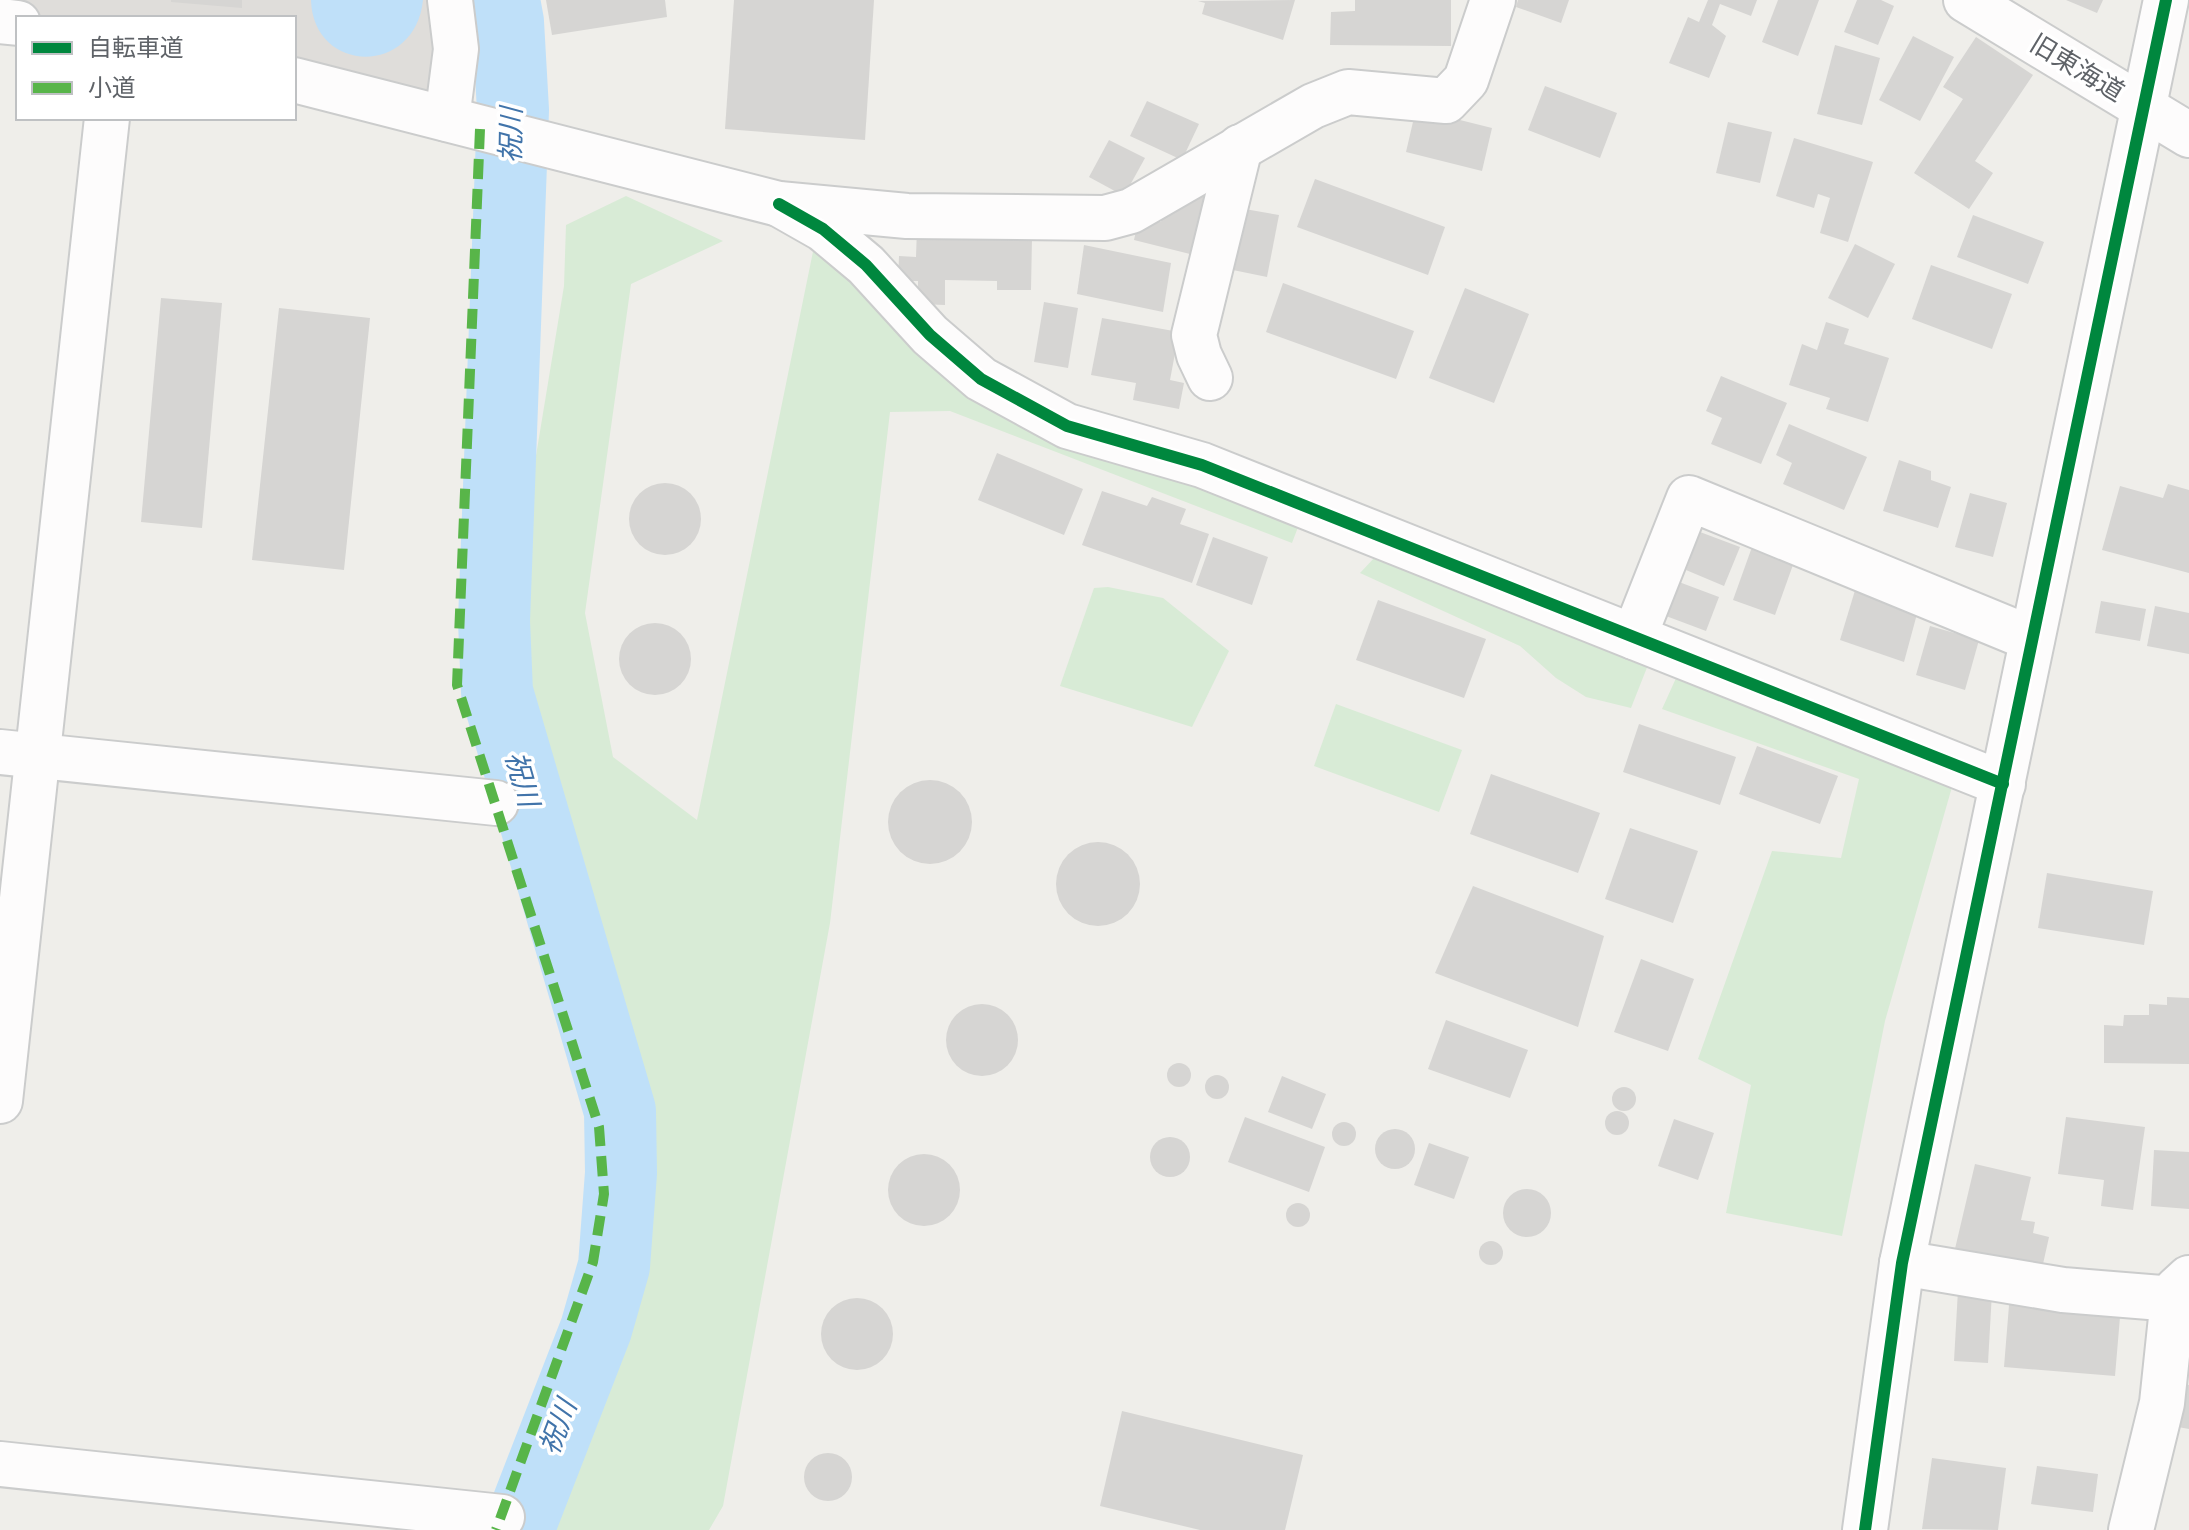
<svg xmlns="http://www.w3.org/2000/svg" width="2189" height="1530" font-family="'Fira Sans','Noto Sans JP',sans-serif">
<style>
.industrial{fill:#dfddda}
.green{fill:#d8ebd6}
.water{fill:#bfe0f9}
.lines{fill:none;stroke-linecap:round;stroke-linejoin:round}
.river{stroke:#bfe0f9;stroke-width:72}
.building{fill:#d6d5d3}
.minor-casing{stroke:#cbcccc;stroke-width:48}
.minor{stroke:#fdfcfc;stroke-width:44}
.quiet{stroke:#58b549;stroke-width:10;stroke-dasharray:20 10;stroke-linecap:butt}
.cycleway-casing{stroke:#fff;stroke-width:17}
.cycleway{stroke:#00873e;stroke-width:12}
.labels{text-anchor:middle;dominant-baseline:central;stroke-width:7;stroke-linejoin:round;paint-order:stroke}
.street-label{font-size:26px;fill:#5f6368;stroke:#fff}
.water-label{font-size:28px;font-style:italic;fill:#4174aa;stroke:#fff}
</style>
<rect width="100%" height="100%" fill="#efeeea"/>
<!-- industrial -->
<path class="industrial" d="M0 0H442L447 119 294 80V18H18Z"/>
<!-- green -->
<g class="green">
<path d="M626 196 723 241 631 284 585 613 613 757 697 820 817 232 930 335 1071 414 1303 514 1292 543 950 411 890 412 830 923 723 1506 709 1530H518L587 1353 645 1152 533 816 497 692 564 286 566 225Z"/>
<path d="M1391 540 1648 665 1631 708 1586 697 1556 678 1520 646 1360 573Z"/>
<path d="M1108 587 1163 598 1229 651 1192 727 1060 686 1094 588Z"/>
<path d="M1677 676 1952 787 1885 1021 1842 1236 1726 1213 1751 1085 1698 1059 1772 851 1841 858 1859 779 1662 709Z"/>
<path d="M1336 704 1462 750 1439 812 1314 766Z"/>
</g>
<!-- water -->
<path class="water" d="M311 0H423C415 77 313 74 311 0Z"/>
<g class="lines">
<!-- river -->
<path class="river" d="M504 0 508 22 513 110 494 621 497 692 620 1111 621 1173 614 1266 596 1329 518 1530"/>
</g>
<!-- building -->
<g class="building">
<path d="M171 0H242V8L171 2Z"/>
<path d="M546 0H665L667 17 552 35Z"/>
<path d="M734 0H874L865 140 725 129Z"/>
<path d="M1295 0 1283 40 1202 14 1205 3 1198 1Z"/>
<path d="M1355 0H1451V46L1330 45 1331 12 1355 11Z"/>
<path d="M1518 0H1569L1561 23 1516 7Z"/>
<path d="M1708 0H1757L1751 16 1720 4 1712 25 1726 36 1709 78 1669 63 1688 17 1699 22Z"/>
<path d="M1778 0H1819L1798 56 1762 42Z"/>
<path d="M1857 0H1881L1894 6 1878 45 1844 32Z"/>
<path d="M2066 0H2103L2097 13Z"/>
<path d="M1913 36 1954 57 1920 121 1879 100Z"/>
<path d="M1976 37 2033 75 1975 161 1993 173 1969 209 1914 173 1963 99 1943 87Z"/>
<path d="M1835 45 1880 58 1862 125 1817 114Z"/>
<path d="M1545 86 1617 113 1600 158 1528 130Z"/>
<path d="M1147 101 1199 124 1182 160 1130 136Z"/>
<path d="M1416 109 1492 128 1482 171 1406 152Z"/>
<path d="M1728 122 1772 132 1760 183 1716 173Z"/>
<path d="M1794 138 1873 162 1848 242 1820 233 1830 198 1818 194 1814 208 1776 196Z"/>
<path d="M1109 140 1145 158 1124 196 1089 177Z"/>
<path d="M1315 179 1445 227 1428 275 1297 227Z"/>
<path d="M1212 186 1194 255 1134 240 1139 217 1161 222 1166 202Z"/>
<path d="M1239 208 1279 215 1267 277 1228 269Z"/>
<path d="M1973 215 2044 242 2028 284 1957 257Z"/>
<path d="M917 228 1032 238 1031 290H997V281L945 280V305L918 304V281H898L899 256 916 257Z"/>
<path d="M1855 244 1895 264 1868 318 1828 298Z"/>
<path d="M1084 245 1171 263 1163 312 1077 294Z"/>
<path d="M1931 265 2012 294 1992 349 1912 319Z"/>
<path d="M1283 283 1414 331 1396 379 1266 332Z"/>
<path d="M1465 288 1529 314 1494 403 1429 378Z"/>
<path d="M161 298 222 303 202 528 141 522Z"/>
<path d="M1044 302 1078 308 1068 368 1034 362Z"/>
<path d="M279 308 370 318 344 570 252 560Z"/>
<path d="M1102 318 1179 332 1170 380 1184 383 1179 409 1133 400 1136 383 1091 375Z"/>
<path d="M1826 322 1849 329 1844 344 1889 358 1868 422 1826 409 1830 398 1789 385 1802 344 1817 350Z"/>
<path d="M1721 376 1787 403 1761 464 1711 444 1722 418 1706 411Z"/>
<path d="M1789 424 1867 457 1844 510 1783 484 1792 463 1776 455Z"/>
<path d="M997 453 1083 489 1064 535 978 500Z"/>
<path d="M1899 460 1931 471V480L1951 487 1938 528 1883 511Z"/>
<circle cx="665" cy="519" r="36"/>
<path d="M2168 484 2189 490V573L2102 550 2120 486 2163 498Z"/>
<path d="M1102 491 1147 506 1152 497 1186 509 1180 524 1209 534 1192 583 1082 545Z"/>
<path d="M1970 493 2007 503 1993 557 1955 547Z"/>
<path d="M1700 532 1740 547 1724 586 1686 570Z"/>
<path d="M1213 537 1268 557 1252 605 1196 585Z"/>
<path d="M1752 547 1794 562 1775 615 1733 600Z"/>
<path d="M1671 579 1719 597 1706 631 1658 613Z"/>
<path d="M1856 587 1917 614 1904 662 1840 640Z"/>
<path d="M1378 600 1486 639 1464 698 1356 660Z"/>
<path d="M2101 601 2146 609 2140 641 2095 633Z"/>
<path d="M2155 606 2189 613V654L2147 646Z"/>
<circle cx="655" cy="659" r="36"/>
<path d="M1930 626 1979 640 1965 690 1916 675Z"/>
<path d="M1639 724 1736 757 1720 805 1623 772Z"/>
<path d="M1757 746 1838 776 1820 824 1739 794Z"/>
<path d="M1491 774 1600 813 1578 873 1470 834Z"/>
<circle cx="930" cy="822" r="42"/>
<path d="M1630 828 1698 851 1673 923 1605 899Z"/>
<circle cx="1098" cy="884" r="42"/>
<path d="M2047 873 2153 891 2144 945 2038 928Z"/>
<path d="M1473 886 1604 936 1578 1027 1435 973Z"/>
<path d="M1641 959 1694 979 1668 1051 1614 1032Z"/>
<path d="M2167 997 2189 998V1064L2104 1063V1025L2123 1026 2124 1015H2149V1004L2167 1005Z"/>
<circle cx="982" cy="1040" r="36"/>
<path d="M1446 1020 1528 1050 1510 1098 1428 1069Z"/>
<circle cx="1179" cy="1075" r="12"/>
<circle cx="1217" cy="1087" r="12"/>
<path d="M1282 1076 1326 1094 1312 1129 1268 1112Z"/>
<circle cx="1624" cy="1099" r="12"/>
<circle cx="1617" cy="1123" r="12"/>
<path d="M1245 1117 1325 1147 1309 1192 1228 1162Z"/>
<path d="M2066 1117 2145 1127 2133 1210 2101 1206 2104 1180 2058 1174Z"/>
<path d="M1674 1119 1714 1133 1698 1180 1658 1166Z"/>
<circle cx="1344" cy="1134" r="12"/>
<circle cx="1395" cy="1149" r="20"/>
<circle cx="1170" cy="1157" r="20"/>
<path d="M1429 1143 1469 1157 1454 1199 1414 1185Z"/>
<path d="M2154 1150 2189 1152V1209L2151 1206Z"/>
<circle cx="924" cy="1190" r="36"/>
<path d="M1975 1164 2031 1177 2021 1220 2035 1222 2033 1233 2049 1237 2041 1273 1954 1253Z"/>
<circle cx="1527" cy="1213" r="24"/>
<circle cx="1298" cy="1215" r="12"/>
<circle cx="1491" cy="1253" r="12"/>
<path d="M1958 1290 1992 1292 1988 1363 1954 1361Z"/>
<path d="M2010 1293 2042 1295 2041 1309 2120 1317 2115 1376 2004 1367Z"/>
<circle cx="857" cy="1334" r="36"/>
<path d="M2183 1384 2189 1385V1429L2178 1427Z"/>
<path d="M1122 1411 1303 1455 1285 1530H1200L1100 1506Z"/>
<circle cx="828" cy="1477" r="24"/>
<path d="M1932 1458 2006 1468 1998 1530 1922 1529Z"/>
<path d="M2037 1466 2098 1474 2093 1512 2031 1504Z"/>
</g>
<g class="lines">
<defs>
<g id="minor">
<path d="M1966 0 2189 135"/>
<path d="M0 21 18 23"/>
<path d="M294 80 779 204 907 216 1105 218 1131 211 1313 106 1348 92 1446 101 1466 80 1493 0"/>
<path d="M447 119 456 49 450 0"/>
<path d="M779 204 823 229 866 265 930 335 981 379 1067 426 1202 465 2003 784"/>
<path d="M1210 378 1199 355 1194 335 1240 147"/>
<path d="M1634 637 1689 498 2032 639"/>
<path d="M0 752 496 803"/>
<path d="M0 1101 107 118"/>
<path d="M1902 1263 2063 1290 2174 1299"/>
<path d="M0 1464 502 1517"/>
<path d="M1865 1530 1902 1263 2166 0"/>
<path d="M2131 1530 2162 1403 2172 1308 2177 1289 2189 1278"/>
</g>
</defs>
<!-- minor casing -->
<use href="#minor" class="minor-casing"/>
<!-- minor -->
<use href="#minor" class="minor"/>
<!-- quiet -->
<path class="quiet" d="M480 129 457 685 599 1127 604 1194 593 1262 496 1530"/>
<defs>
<g id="cycleway">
<path d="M779 204 823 229 866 265 930 335 981 379 1067 426 1202 465 2003 784"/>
<path d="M1865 1530 1902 1263 2166 0"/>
</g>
</defs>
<!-- cycleway casing -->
<use href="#cycleway" class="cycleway-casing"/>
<!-- cycleway -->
<use href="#cycleway" class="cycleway"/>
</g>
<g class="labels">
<!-- street labels -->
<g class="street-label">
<text transform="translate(2077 68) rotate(31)">旧東海道</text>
</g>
<!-- water labels -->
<g class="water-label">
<text transform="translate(511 135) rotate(-89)">祝川</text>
<text transform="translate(522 779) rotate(74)">祝川</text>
<text transform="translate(558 1427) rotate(-69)">祝川</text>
</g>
</g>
<!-- legend -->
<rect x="16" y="16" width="280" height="104" fill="#ffffff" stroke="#bfc1c3" stroke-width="2"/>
<rect x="32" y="42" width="40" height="12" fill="#00873e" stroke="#bfc1c3" stroke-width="2"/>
<text x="88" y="56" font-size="24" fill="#5f6368">自転車道</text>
<rect x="32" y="82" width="40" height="12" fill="#58b549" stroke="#bfc1c3" stroke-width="2"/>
<text x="88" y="96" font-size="24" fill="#5f6368">小道</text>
</svg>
